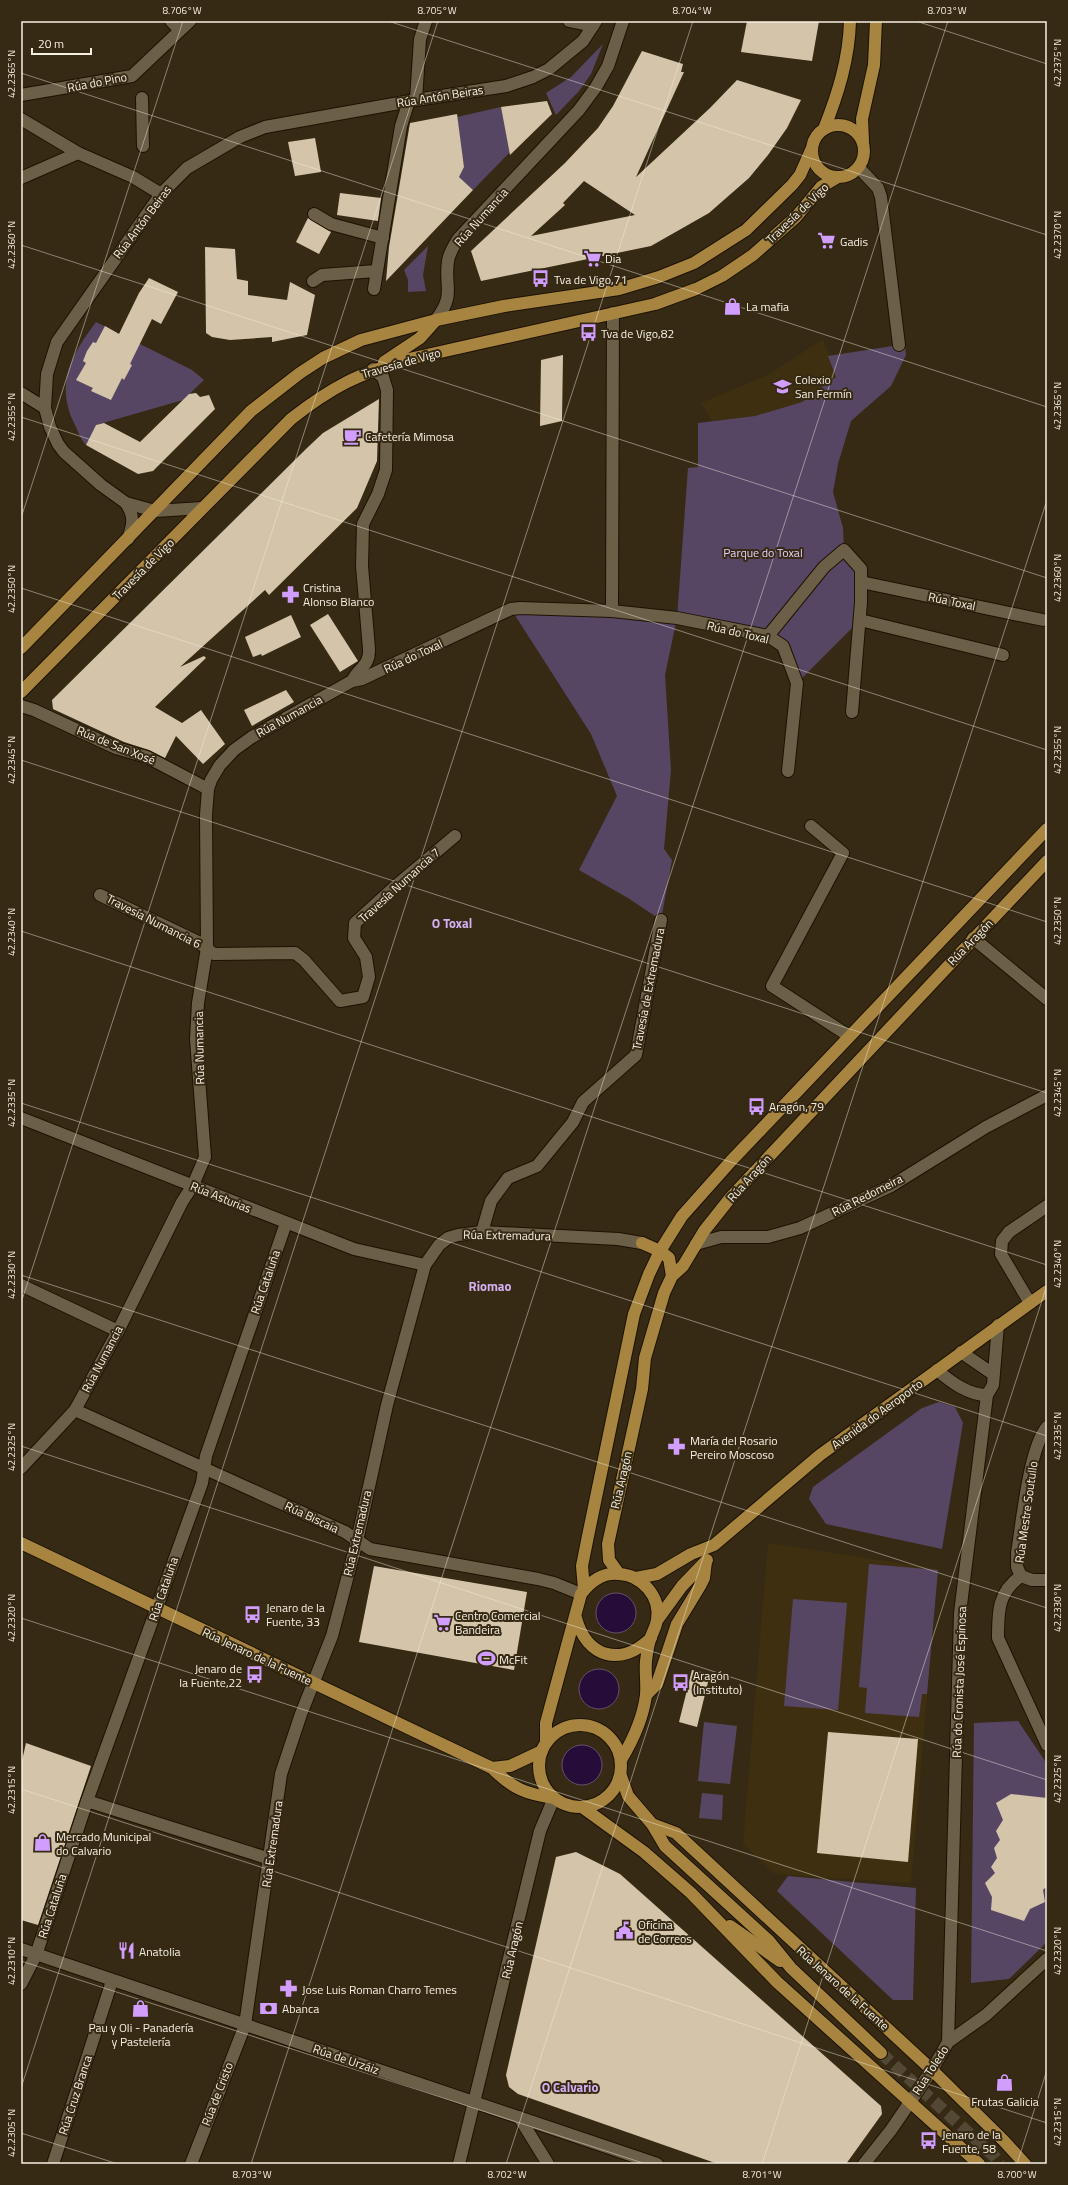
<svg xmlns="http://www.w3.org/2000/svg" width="1068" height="2185" font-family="'Titillium Web',sans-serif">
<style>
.built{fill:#3f2f11}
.green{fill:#564664}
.water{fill:#260c39;stroke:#65506c}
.building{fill:#d4c5aa;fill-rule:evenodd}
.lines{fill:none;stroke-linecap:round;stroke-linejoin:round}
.major-tunnel{stroke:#534833;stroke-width:12;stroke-dasharray:12 6;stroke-linecap:butt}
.minor-casing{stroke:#1d1200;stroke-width:14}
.major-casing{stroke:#1d1200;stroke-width:14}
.minor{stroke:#6c5f47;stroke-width:12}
.major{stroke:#a78540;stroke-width:12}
.ticks{fill:none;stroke:#f7f0e2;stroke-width:1;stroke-opacity:0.45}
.labels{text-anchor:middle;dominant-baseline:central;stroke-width:4;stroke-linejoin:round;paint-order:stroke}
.street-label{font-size:12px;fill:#f7f0e2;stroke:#362a14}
.poi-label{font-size:12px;fill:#f7f0e2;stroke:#362a14;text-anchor:start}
.park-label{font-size:12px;fill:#e5cdfc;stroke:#362a14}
.neighbourhood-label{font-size:13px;font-weight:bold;fill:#d4b0f3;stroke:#362a14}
.neatline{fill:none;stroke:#f7f0e2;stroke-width:1.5}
.ticks-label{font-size:10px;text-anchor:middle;fill:#f7f0e2}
</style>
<rect width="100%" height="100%" fill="#362a14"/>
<!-- built -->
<g class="built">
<path d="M823 339 837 377 802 402 755 416 712 421 701 403 770 374Z"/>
<path d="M768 1543 938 1569 911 1883 775 1874 743 1844Z"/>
</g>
<!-- green -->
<g class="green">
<path d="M603 44 591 74 579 91 556 115 546 93 571 77Z"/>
<path d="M501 107 510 152 473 190 459 177 464 167 457 117Z"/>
<path d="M428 246 423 275 426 291 408 292V280L404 270Z"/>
<path d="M96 322 192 370 204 380 183 400 96 425 86 445C80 439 78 430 74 423 55 383 72 354 96 322Z"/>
<path d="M899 345 905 346 906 355 891 386 851 421 838 464 833 492 843 528 844 550 861 569 860 620 797 683 784 646 677 618 665 675 671 770 664 849 672 860 661 920 628 898 579 870 617 796 591 734 511 609 677 618 688 468 698 467V423L755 416 802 402 836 377 828 356Z"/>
<path d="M939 1402 955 1407 963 1423 942 1549 826 1524 809 1499 813 1487 922 1408Z"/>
<path d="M869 1564 938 1570 927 1694H922L919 1717 865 1713 867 1688 859 1687Z"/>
<path d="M793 1599 847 1603 838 1710 784 1706Z"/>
<path d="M1018 1721 1047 1764V1942L1009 1979 971 1983 974 1723Z"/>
<path d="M704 1722 737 1726 730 1784 698 1781Z"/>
<path d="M702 1793 723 1795 722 1820 699 1818Z"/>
<path d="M788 1876 916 1888 913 2000H893L777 1891Z"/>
</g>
<!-- water -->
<g class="water">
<circle cx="616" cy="1613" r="20"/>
<circle cx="599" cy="1689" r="20"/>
<circle cx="582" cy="1765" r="20"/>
</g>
<!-- building -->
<g class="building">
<path d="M747 21H819L812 61 741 52Z"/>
<path d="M642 51 683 64 681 72H684L636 177 710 108 737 80 801 100 787 128 768 155 749 178 709 213 651 246 481 281 471 251 565 163 598 128 613 106ZM584 181 635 215 531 236 565 205 563 203Z"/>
<path d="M547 101 552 114 510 155 501 107Z"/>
<path d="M457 114 464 167 459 177 473 190 386 281 389 247 410 123Z"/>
<path d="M315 138 321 172 295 176 288 142Z"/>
<path d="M340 193 381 198 378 221 337 215Z"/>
<path d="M308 218 331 232 319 254 296 242Z"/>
<path d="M205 247 235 249 237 279 248 281V295L287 300 290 282 315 295 307 335 272 342V337L230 340 212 337 206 333Z"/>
<path d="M149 278 178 292 161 324 152 319 130 364 132 365 124 380 122 378 111 400 91 391 93 388 76 380 86 363 83 361 87 351 93 342 96 343 105 326 119 334 139 293Z"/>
<path d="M563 355 562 421 540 426 541 360Z"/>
<path d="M196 393 200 397 209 395 215 409 153 471 138 474 86 445 96 425 104 423 140 442 189 394Z"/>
<path d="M379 399 377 461 357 508 269 595 265 590 180 667 204 656 206 658 155 707 182 723 201 710 225 744 203 764 176 736 165 758 149 750 124 742 53 709 52 700 307 448 323 433Z"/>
<path d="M328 614 358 661 340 672 310 625Z"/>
<path d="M291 615 301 637 262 656 261 654 253 657 245 637Z"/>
<path d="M286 690 294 702 252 726 244 710Z"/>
<path d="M374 1566 527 1592 514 1670 359 1642Z"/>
<path d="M692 1670 710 1674 697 1727 679 1722Z"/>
<path d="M828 1732 918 1739 908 1862 817 1853Z"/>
<path d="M26 1743 91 1766 38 1925 21 1920V1765Z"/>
<path d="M1011 1794 1047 1798V1886L1043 1890 1045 1902 1030 1909 1024 1921 991 1910 992 1897 985 1883 995 1873 991 1867 997 1858 994 1848 1000 1840 996 1831 1003 1820 996 1803Z"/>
<path d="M576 1852 620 1874 881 2106 882 2114 846 2164H718L518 2094 509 2087 506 2075 556 1857Z"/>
</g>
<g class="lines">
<!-- major-tunnel -->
<path class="major-tunnel" d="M881 2053 994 2156 1000 2164"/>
<defs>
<g id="minor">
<path d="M171 21 180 30"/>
<path d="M569 21 593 26"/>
<path d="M21 95 132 76 190 21"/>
<path d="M142 98 143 146"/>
<path d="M416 100 420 39 426 21"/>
<path d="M21 119 78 153 133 177 161 194"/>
<path d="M859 168 878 188 881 197 899 345"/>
<path d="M21 178 78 153"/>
<path d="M314 214 331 224 383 238"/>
<path d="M313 281 322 275 376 271"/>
<path d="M374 289 401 126 409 101"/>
<path d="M436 320C456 293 444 288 448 261 449 253 454 246 458 239L579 110 596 87 608 66 623 21"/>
<path d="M21 393 45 408"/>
<path d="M126 503C135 517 133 524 128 539"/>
<path d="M202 508 155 511 126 503 101 485 64 452 58 444 50 427 45 408 47 374 57 342 161 194 187 168 240 137 265 127 416 100 506 86 533 77 549 69 583 41 596 21"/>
<path d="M861 582 1043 620"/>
<path d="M612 611 613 313"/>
<path d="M860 620 1003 655"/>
<path d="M768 636 824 567 844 550 861 569V602L852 712"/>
<path d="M352 681 362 679 511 609 520 608 612 611 677 618 768 636 783 646 797 683 788 771"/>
<path d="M21 706 34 710 116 748 147 757 208 789"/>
<path d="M811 826 843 853 772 986 849 1036"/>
<path d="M100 895 198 942 214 954 295 953 304 960 340 1001 363 997 369 977 366 957 354 938 355 923 398 884 455 836"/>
<path d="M973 938 1047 999"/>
<path d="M21 1118 354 1249 425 1265"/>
<path d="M482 1232 491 1201 508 1178 537 1166 573 1122 583 1102 636 1055 661 920"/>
<path d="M696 1244 721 1237H768L800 1228 891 1186 986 1127 1047 1095"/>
<path d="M21 1285 118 1331"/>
<path d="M1030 1303 1001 1254 1002 1241 1009 1232 1047 1206"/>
<path d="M961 1352 993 1374"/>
<path d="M937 1370C951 1382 968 1395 987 1395"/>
<path d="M75 1410 345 1532 370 1549 538 1579 554 1583 581 1594"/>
<path d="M21 1468 75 1410 118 1331 182 1202 193 1185 205 1157 196 1039 198 1003 207 948 206 815 208 789 211 780 220 765 234 750 252 737 352 681C359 667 370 666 369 649L362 566 363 524 378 494 386 470 387 390 383 377 373 369"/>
<path d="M1021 1576C998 1592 998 1611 998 1638L1047 1745"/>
<path d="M1021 1576 1017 1567V1553C1022 1523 1029 1448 1047 1427"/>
<path d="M1021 1576 1032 1580H1047"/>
<path d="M87 1801 270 1859"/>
<path d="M21 1949 657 2164"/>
<path d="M21 1984 36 1955 87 1801 202 1483 206 1456 286 1223"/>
<path d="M948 2042 960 1613 987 1395 993 1385 998 1325"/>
<path d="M519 2117 548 2164"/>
<path d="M53 2164 112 1981"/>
<path d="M191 2164 245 2025 281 1774 301 1714 332 1636 357 1541 387 1405 425 1265 439 1245 448 1238 458 1235 482 1232 618 1239 642 1243"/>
<path d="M459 2164 540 1831 554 1798"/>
<path d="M864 2164 891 2130 932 2070 948 2042 986 2015 1047 1959"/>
</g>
<g id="major">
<circle cx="838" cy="151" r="26"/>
<path d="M824 129C838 94 849 59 850 21"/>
<path d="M863 141 862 119 874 65 876 21"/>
<path d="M384 362 420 338 436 320"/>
<path d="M21 648 251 411 300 373 323 358 361 340 436 320 504 306 619 289 659 277 694 263 746 230 792 185 800 175 812 148"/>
<path d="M21 692 291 419C333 386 358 374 409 359L655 304 696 289 722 276 753 255 796 217 821 187 836 178"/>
<path d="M642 1243 660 1251 669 1258 672 1276"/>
<path d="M21 1543 492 1768C513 1789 526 1794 554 1798"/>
<path d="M619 1574 609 1560 608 1544 642 1389 645 1358 664 1293 672 1276 683 1266 704 1231 731 1197 1047 861"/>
<path d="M636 1578 657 1574 691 1554 714 1545 820 1455 1047 1291"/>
<path d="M584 1589 582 1566 588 1536 634 1314 649 1274 660 1251 682 1216 731 1161 1047 829"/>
<path d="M576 1618C587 1658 621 1667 651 1638"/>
<path d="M658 1619 682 1586 707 1560"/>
<path d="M646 1695 657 1684 677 1624 700 1586 704 1578 706 1561"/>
<circle cx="580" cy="1766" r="41"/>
<path d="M546 1743V1723L581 1594C590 1582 603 1572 619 1574 642 1575 661 1597 657 1620 656 1627 653 1631 651 1637 648 1644 647 1654 646 1661 645 1672 647 1684 646 1695 643 1719 633 1740 621 1760"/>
<path d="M492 1768 510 1766 542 1751"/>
<path d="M621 1776 628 1796 652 1824 665 1846 769 1941 791 1968 881 2053"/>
<path d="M582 1807 644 1852 691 1893 777 1982 979 2164"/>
<path d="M652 1824 676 1833 932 2070 1004 2141 1025 2164"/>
<path d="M730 1926 780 1961"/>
</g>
</defs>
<!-- minor casing -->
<use href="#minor" class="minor-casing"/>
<!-- major casing -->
<use href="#major" class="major-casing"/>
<!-- minor -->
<use href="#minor" class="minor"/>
<!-- major -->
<use href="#major" class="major"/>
</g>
<!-- ticks -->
<path class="ticks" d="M388 21 1047 235M916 21 1047 64M21 73 1047 407M21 245 1047 578M21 417 1047 750M21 518 183 21M21 588 1047 922M21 760 1047 1093M21 931 1047 1265M21 1103 1047 1436M21 1275 1047 1608M21 1303 438 21M21 1446 1047 1780M21 1618 1047 1951M21 1789 1047 2123M21 1961 646 2164M21 2088 693 21M21 2133 118 2164M251 2164 948 21M506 2164 1047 500M762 2164 1047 1285M1017 2164 1047 2070"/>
<!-- icons -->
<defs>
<symbol id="supermarket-bare" viewBox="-9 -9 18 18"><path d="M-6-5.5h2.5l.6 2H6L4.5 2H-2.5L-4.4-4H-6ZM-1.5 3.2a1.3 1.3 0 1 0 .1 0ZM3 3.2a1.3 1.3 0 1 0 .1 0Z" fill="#d19dfe" stroke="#362a14" stroke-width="2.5" paint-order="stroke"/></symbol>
<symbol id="bus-bare" viewBox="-9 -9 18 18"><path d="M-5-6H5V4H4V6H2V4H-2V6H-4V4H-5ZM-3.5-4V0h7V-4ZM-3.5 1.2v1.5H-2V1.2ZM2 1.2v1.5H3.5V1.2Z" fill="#d19dfe" stroke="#362a14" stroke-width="2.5" paint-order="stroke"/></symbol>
<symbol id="shop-bare" viewBox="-9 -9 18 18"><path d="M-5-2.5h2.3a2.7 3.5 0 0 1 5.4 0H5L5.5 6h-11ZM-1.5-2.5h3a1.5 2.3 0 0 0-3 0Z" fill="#d19dfe" stroke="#362a14" stroke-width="2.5" paint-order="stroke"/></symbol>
<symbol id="school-bare" viewBox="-9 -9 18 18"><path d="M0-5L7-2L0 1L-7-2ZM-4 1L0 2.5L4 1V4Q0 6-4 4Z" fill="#d19dfe" stroke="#362a14" stroke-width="2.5" paint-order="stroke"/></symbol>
<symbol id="cafe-bare" viewBox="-9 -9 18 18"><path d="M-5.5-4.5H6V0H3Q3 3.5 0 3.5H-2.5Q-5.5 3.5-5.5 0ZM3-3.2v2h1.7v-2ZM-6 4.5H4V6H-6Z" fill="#d19dfe" stroke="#362a14" stroke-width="2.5" paint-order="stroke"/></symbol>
<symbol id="pharmacy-bare" viewBox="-9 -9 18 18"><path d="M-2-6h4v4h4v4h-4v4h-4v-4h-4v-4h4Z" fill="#d19dfe" stroke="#362a14" stroke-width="2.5" paint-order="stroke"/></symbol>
<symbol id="stadium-bare" viewBox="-9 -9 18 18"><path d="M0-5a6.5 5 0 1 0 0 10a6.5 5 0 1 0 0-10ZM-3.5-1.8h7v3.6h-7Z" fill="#d19dfe" stroke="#362a14" stroke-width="2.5" paint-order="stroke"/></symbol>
<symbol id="civic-bare" viewBox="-9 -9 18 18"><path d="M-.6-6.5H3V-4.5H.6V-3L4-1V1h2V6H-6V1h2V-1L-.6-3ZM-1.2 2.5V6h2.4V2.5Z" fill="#d19dfe" stroke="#362a14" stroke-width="2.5" paint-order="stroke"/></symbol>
<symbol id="restaurant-bare" viewBox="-9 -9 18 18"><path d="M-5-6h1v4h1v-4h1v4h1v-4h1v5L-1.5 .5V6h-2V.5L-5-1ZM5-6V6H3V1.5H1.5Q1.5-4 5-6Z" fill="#d19dfe" stroke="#362a14" stroke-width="2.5" paint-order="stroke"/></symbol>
<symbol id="bank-bare" viewBox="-9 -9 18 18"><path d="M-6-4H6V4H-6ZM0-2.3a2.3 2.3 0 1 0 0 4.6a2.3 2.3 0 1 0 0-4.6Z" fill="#d19dfe" stroke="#362a14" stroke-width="2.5" paint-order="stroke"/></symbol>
</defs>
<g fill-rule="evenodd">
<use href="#supermarket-bare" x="814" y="228" width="25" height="25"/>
<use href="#supermarket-bare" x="580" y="246" width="25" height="25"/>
<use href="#bus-bare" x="528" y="266" width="25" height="25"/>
<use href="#shop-bare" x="720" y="294" width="25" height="25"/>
<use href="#bus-bare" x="576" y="320" width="25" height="25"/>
<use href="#school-bare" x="770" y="374" width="25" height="25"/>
<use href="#cafe-bare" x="340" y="424" width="25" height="25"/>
<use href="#pharmacy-bare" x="278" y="582" width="25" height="25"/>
<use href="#bus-bare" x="744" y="1094" width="25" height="25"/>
<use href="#pharmacy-bare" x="664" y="1434" width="25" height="25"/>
<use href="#bus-bare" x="240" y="1602" width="25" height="25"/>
<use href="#supermarket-bare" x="430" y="1610" width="25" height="25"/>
<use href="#stadium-bare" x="474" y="1646" width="25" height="25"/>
<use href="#bus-bare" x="242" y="1662" width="25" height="25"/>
<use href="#bus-bare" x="668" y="1670" width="25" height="25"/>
<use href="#shop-bare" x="30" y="1830" width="25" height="25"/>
<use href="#civic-bare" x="612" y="1918" width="25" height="25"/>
<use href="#restaurant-bare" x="114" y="1938" width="25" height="25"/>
<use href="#pharmacy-bare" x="276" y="1976" width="25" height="25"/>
<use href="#shop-bare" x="128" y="1996" width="25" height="25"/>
<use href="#bank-bare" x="256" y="1996" width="25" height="25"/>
<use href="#shop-bare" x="992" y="2070" width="25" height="25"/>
<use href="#bus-bare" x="916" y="2128" width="25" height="25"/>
</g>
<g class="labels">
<!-- street labels -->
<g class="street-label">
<text transform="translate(97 82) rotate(-11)">Rúa do Pino</text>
<text transform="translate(440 96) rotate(-9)">Rúa Antón Beiras</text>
<text transform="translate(797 213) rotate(-44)">Travesía de Vigo</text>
<text transform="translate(481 217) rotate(-48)">Rúa Numancia</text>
<text transform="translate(142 222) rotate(-53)">Rúa Antón Beiras</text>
<text transform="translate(401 363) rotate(-16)">Travesía de Vigo</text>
<text transform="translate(143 569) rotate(-45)">Travesía de Vigo</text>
<text transform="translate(952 601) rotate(12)">Rúa Toxal</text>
<text transform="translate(738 632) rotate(13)">Rúa do Toxal</text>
<text transform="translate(413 656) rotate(-25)">Rúa do Toxal</text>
<text transform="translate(289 716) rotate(-29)">Rúa Numancia</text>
<text transform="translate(116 745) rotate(22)">Rúa de San Xosé</text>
<text transform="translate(399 885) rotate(-42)">Travesía Numancia 7</text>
<text transform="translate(154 921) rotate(27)">Travesía Numancia 6</text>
<text transform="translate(970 942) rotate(-46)">Rúa Aragón</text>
<text transform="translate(648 989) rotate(-79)">Travesía de Extremadura</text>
<text transform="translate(199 1048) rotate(-91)">Rúa Numancia</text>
<text transform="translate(749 1178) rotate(-48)">Rúa Aragón</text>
<text transform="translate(867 1195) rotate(-27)">Rúa Redomeira</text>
<text transform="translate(221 1197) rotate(22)">Rúa Asturias</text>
<text transform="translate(507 1235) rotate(1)">Rúa Extremadura</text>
<text transform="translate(265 1282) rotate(-71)">Rúa Cataluña</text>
<text transform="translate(102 1359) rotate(-62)">Rúa Numancia</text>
<text transform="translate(877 1414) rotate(-36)">Avenida do Aeroporto</text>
<text transform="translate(621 1480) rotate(-77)">Rúa Aragón</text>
<text transform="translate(1026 1512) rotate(-82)">Rúa Mestre Soutullo</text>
<text transform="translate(312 1517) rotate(25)">Rúa Biscaia</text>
<text transform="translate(357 1533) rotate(-77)">Rúa Extremadura</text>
<text transform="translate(163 1589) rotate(-71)">Rúa Cataluña</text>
<text transform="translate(257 1656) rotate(25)">Rúa Jenaro de la Fuente</text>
<text transform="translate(959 1682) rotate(-88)">Rúa do Cronista José Espinosa</text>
<text transform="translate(272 1844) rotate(-82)">Rúa Extremadura</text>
<text transform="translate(52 1906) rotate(-72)">Rúa Cataluña</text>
<text transform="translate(512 1950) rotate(-77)">Rúa Aragón</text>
<text transform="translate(843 1988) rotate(42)">Rúa Jenaro de la Fuente</text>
<text transform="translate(346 2059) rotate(19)">Rúa de Urzáiz</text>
<text transform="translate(930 2070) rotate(-57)">Rúa Toledo</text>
<text transform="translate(217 2094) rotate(-69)">Rúa de Cristo</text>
<text transform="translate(75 2095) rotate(-72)">Rúa Cruz Branca</text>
</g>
<!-- poi labels -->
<g class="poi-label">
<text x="840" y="241">Gadis</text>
<text x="605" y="258">Dia</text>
<text x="554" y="279">Tva de Vigo,71</text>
<text x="746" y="306">La mafia</text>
<text x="601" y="333">Tva de Vigo,82</text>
<text x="795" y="379">Colexio<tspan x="795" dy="14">San Fermín</tspan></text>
<text x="365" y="436">Cafetería Mimosa</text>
<text x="303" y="587">Cristina<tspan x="303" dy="14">Alonso Blanco</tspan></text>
<text x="769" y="1106">Aragón, 79</text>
<text x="690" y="1440">María del Rosario<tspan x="690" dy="14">Pereiro Moscoso</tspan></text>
<text x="266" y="1607">Jenaro de la<tspan x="266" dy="14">Fuente, 33</tspan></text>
<text x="455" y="1615">Centro Comercial<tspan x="455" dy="14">Bandeira</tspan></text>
<text x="499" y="1659">McFit</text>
<text x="242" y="1668" text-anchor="end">Jenaro de<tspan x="242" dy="14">la Fuente,22</tspan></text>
<text x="693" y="1675">Aragón<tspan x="693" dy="14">(Instituto)</tspan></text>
<text x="56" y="1836">Mercado Municipal<tspan x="56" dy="14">do Calvario</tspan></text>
<text x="638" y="1924">Oficina<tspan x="638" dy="14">de Correos</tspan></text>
<text x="139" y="1951">Anatolia</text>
<text x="302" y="1989">Jose Luis Roman Charro Temes</text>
<text x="282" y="2008">Abanca</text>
<text x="141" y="2027" text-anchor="middle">Pau y Oli - Panadería<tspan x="141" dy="14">y Pastelería</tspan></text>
<text x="1005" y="2101" text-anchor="middle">Frutas Galicia</text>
<text x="942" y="2134">Jenaro de la<tspan x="942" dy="14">Fuente, 58</tspan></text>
</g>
<!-- park labels -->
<g class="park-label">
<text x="763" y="552">Parque do Toxal</text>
</g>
<!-- neighbourhood labels -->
<g class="neighbourhood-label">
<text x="452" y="923">O Toxal</text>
<text x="490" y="1286">Riomao</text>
<text x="570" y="2087">O Calvario</text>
</g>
</g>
<!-- border -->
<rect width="1068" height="2185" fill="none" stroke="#362a14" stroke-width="44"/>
<!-- scale -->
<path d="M32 48v6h59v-6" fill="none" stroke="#f7f0e2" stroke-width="2"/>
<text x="38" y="48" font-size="12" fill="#f7f0e2" stroke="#362a14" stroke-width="3" paint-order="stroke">20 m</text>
<rect x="22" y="22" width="1024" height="2141" class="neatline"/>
<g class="ticks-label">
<text x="182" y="14">8.706°W</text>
<text x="437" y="14">8.705°W</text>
<text x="692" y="14">8.704°W</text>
<text x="947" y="14">8.703°W</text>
<text transform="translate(1057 63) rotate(-90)" y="4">42.2375°N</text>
<text transform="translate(11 74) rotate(-90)" y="4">42.2365°N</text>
<text transform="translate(1057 235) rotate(-90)" y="4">42.2370°N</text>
<text transform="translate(11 245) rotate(-90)" y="4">42.2360°N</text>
<text transform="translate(1057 406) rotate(-90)" y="4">42.2365°N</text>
<text transform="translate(11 417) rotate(-90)" y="4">42.2355°N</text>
<text transform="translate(1057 578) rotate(-90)" y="4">42.2360°N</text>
<text transform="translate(11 589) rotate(-90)" y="4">42.2350°N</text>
<text transform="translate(1057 750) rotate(-90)" y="4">42.2355°N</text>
<text transform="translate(11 760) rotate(-90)" y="4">42.2345°N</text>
<text transform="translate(1057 921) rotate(-90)" y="4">42.2350°N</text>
<text transform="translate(11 932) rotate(-90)" y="4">42.2340°N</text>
<text transform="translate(1057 1093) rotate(-90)" y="4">42.2345°N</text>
<text transform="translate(11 1103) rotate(-90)" y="4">42.2335°N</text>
<text transform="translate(1057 1264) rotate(-90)" y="4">42.2340°N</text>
<text transform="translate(11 1275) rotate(-90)" y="4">42.2330°N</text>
<text transform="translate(1057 1436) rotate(-90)" y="4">42.2335°N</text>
<text transform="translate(11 1447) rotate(-90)" y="4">42.2325°N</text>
<text transform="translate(1057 1608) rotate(-90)" y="4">42.2330°N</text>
<text transform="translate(11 1618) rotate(-90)" y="4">42.2320°N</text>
<text transform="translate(1057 1779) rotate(-90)" y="4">42.2325°N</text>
<text transform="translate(11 1790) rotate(-90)" y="4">42.2315°N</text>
<text transform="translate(1057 1951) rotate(-90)" y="4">42.2320°N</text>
<text transform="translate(11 1961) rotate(-90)" y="4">42.2310°N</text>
<text transform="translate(1057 2122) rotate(-90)" y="4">42.2315°N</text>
<text transform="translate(11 2133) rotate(-90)" y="4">42.2305°N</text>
<text x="252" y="2178">8.703°W</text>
<text x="507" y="2178">8.702°W</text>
<text x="762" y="2178">8.701°W</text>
<text x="1017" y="2178">8.700°W</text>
</g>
</svg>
